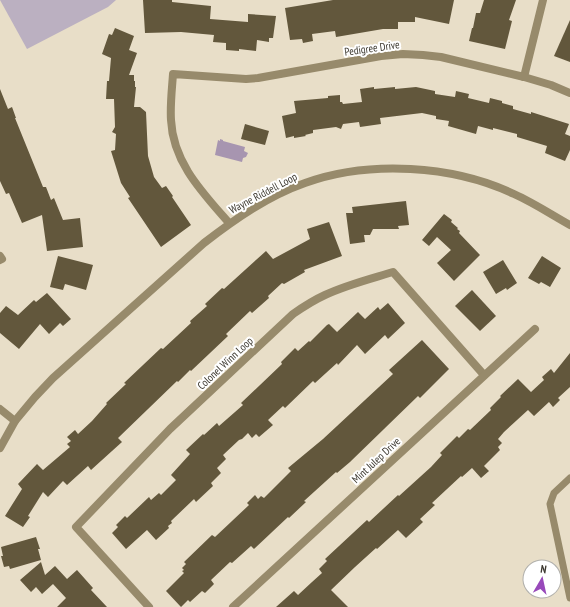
<svg xmlns="http://www.w3.org/2000/svg" width="570" height="607" font-family="'PT Sans Narrow',sans-serif">
<style>
.green{fill:#bbb0c1}
.water{fill:#a795b0}
.building{fill:#62573c}
.lines{fill:none;stroke-linecap:round;stroke-linejoin:round}
.lane{stroke:#978a6b;stroke-width:7}
.street{stroke:#978a6b;stroke-width:8}
.labels{text-anchor:middle;dominant-baseline:central;stroke-width:4;stroke-linejoin:round;paint-order:stroke}
.street-label{font-size:11px;fill:#3d3930;stroke:#fff}
</style>
<rect width="100%" height="100%" fill="#e8dec8"/>
<!-- green -->
<path class="green" d="M0 0H116L108 7 27 49Z"/>
<!-- water -->
<path class="water" d="M220 139 223 140V141L245 147 244 151 248 153 246 157 243 158 242 162 215 155 218 140 220 141Z"/>
<!-- building -->
<g class="building">
<path d="M143 0H172V2L211 6 210 19 248 22V14L276 16 273 38H269V42L257 40 256 51 239 49V51L226 50V43L213 42 214 35 181 32 145 33Z"/>
<path d="M333 0H454L449 24 415 17V22H398V29H383L336 37 335 31 312 34 313 41 303 43 302 39 290 40 285 8Z"/>
<path d="M484 0H516L509 20 512 21 505 49 469 41 472 28H473L476 13H480Z"/>
<path d="M570 20V62L554 56Z"/>
<path d="M115 28 134 36 129 50 137 53 129 75H134V81H135V87H136L134 107H140L146 112 148 156 154 177 162 188 166 186 173 196 172 197 191 225 161 247 128 198 130 197 121 183 111 151 115 150 116 134 112 132 115 127 114 99H106L107 81H109L111 58 102 54 109 34 112 35Z"/>
<path d="M374 87V89L395 87V89L416 87 435 91V94L455 97 456 91 469 94 468 98 489 103 490 98 502 101V103L513 106V109L531 114V112L569 124 565 134 570 136V150L565 161 545 153 547 146 517 137V134L493 128V130L478 126 476 134 448 126 449 121 436 119V116L422 113 380 118 381 124 360 127 359 122 343 124 341 129 336 127 313 130V133L305 135 306 136 294 138V136L286 138 282 116 296 113 294 101 328 98V96L340 95V102H342L343 104 362 102 360 89Z"/>
<path d="M0 89 8 109 12 107 16 118H15L43 187H46L51 200 54 198 63 220 80 218 83 247 47 251 42 215 22 223 9 193 6 194 0 181Z"/>
<path d="M245 124 269 131 265 145 241 139Z"/>
<path d="M406 201 409 225 398 226 399 229H373L370 235H364L365 242 350 244 346 213H353L352 207Z"/>
<path d="M444 214 452 220 451 222 458 228 457 229 460 231 459 233 480 255 454 281 437 263 451 250 437 237 429 246 422 240Z"/>
<path d="M329 222 342 256 304 270 305 272 284 284 282 283 268 296 269 298 252 313 250 311 226 334 228 336 191 371 190 370 178 382 177 381 118 438 122 442 112 451 91 470 88 466 67 485 63 481 48 497 43 492 28 516 30 517 23 527 5 516 22 489 18 484 37 464 43 470 70 447 67 444 71 441 67 437 75 430 78 434 92 421 107 404 106 403 126 384 124 383 161 348 163 349 191 323 190 321 207 306 205 304 222 288 224 289 266 251 273 259 310 239 307 229Z"/>
<path d="M58 256 93 265 86 290 65 284 63 290 50 287Z"/>
<path d="M542 256 561 268 550 287 541 282 539 284 528 278Z"/>
<path d="M503 260 517 283 507 290 506 288 496 294 483 272Z"/>
<path d="M472 290 496 316 480 331 455 306Z"/>
<path d="M47 293 71 319 63 326 60 323 49 334 40 324 19 349 0 333V313L6 306 18 315 34 300 36 302Z"/>
<path d="M388 303 405 323 388 339 385 335 365 354 357 345 338 365 337 363 315 383 313 381 285 408 283 406 268 420 273 425 259 437 256 434 252 438 248 433 242 439 239 440 223 455 226 459 217 468 221 473 211 483 213 486 196 502 194 499 171 521 172 523 168 526 169 528 156 540 147 530 126 549 112 533 118 527 116 525 125 516 127 518 149 497 151 500 159 493 161 495 176 480 171 475 190 454 186 450 203 434 204 435 217 423 219 426 243 405 241 403 282 364 281 362 295 348 298 351 309 341 310 342 327 325 329 324 337 332 358 312 365 319 378 307 380 310Z"/>
<path d="M422 340 449 369 420 398 418 396 350 462 337 473 336 472 304 501 306 502 289 518 288 517 254 549 251 546 232 563 230 562 211 580 214 584 205 593 202 591 190 602 188 600 181 607 166 591 184 573 182 571 184 570 182 568 186 564 184 562 212 535 215 537 249 505 247 503 255 495 258 499 261 496 264 498 291 471 288 468 323 439 393 374 389 370Z"/>
<path d="M570 353V387L558 398 560 400 553 407 549 402 534 416 528 410 504 432 498 439 502 443 498 447 500 450 484 466 489 471 481 478 472 468 462 477 461 476 432 503 435 505 420 519 423 522 406 538 398 530 377 549 376 548 355 567 331 590 348 607H276L294 591 298 595 312 582 322 573 319 569 327 561 325 559 367 520 369 522 398 495 399 496 431 467 442 455 440 453 457 436 459 438 468 429 470 430 491 410 490 408 501 397 500 396 518 379 531 392 544 380 542 377 551 369 554 373Z"/>
<path d="M36 537 40 549H38L41 560 10 569 9 566 4 567 1 556H3L1 547Z"/>
<path d="M41 562 45 575 55 566 67 579 77 570 93 588 91 590 107 607H57L66 598 53 584 42 594 36 587 31 592 20 580Z"/>
</g>
<g class="lines">
<!-- lane -->
<path class="lane" d="M570 478 554 493 550 504 570 598"/>
<!-- street -->
<g class="street">
<path d="M524 77 543 0"/>
<path d="M229 223C203 193 173 163 171 120 170 105 172 89 173 74L246 79 258 78 381 56 403 54 423 55 441 57 524 77 551 85 570 93"/>
<path d="M0 256 2 259 0 260"/>
<path d="M0 409 15 421"/>
<path d="M0 448 15 421 35 397 53 378 204 243C235 219 268 196 305 183 369 160 453 165 514 194 534 203 552 215 570 225"/>
<path d="M149 607 76 527 170 429 293 314C303 307 314 300 325 295 346 285 370 279 393 272L484 375"/>
<path d="M233 607 535 329"/>
</g>
</g>
<g class="labels">
<!-- street labels -->
<g class="street-label">
<text transform="translate(372 48) rotate(-8)">Pedigree Drive</text>
<text transform="translate(263 193) rotate(-28)">Wayne Riddell Loop</text>
<text transform="translate(225 363) rotate(-43)">Colonel Winn Loop</text>
<text transform="translate(376 460) rotate(-43)">Mint Julep Drive</text>
</g>
</g>
<!-- north arrow -->
<g transform="translate(542 579) rotate(9)"><circle r="19" fill="#ffffff" stroke="#b1b0ac"/>
<path d="M0-3L7 15L0 10L-7 15Z" fill="#9849ba"/>
<text y="-6" font-size="11" font-weight="bold" text-anchor="middle" fill="#3d3930">N</text>
</g>
</svg>
